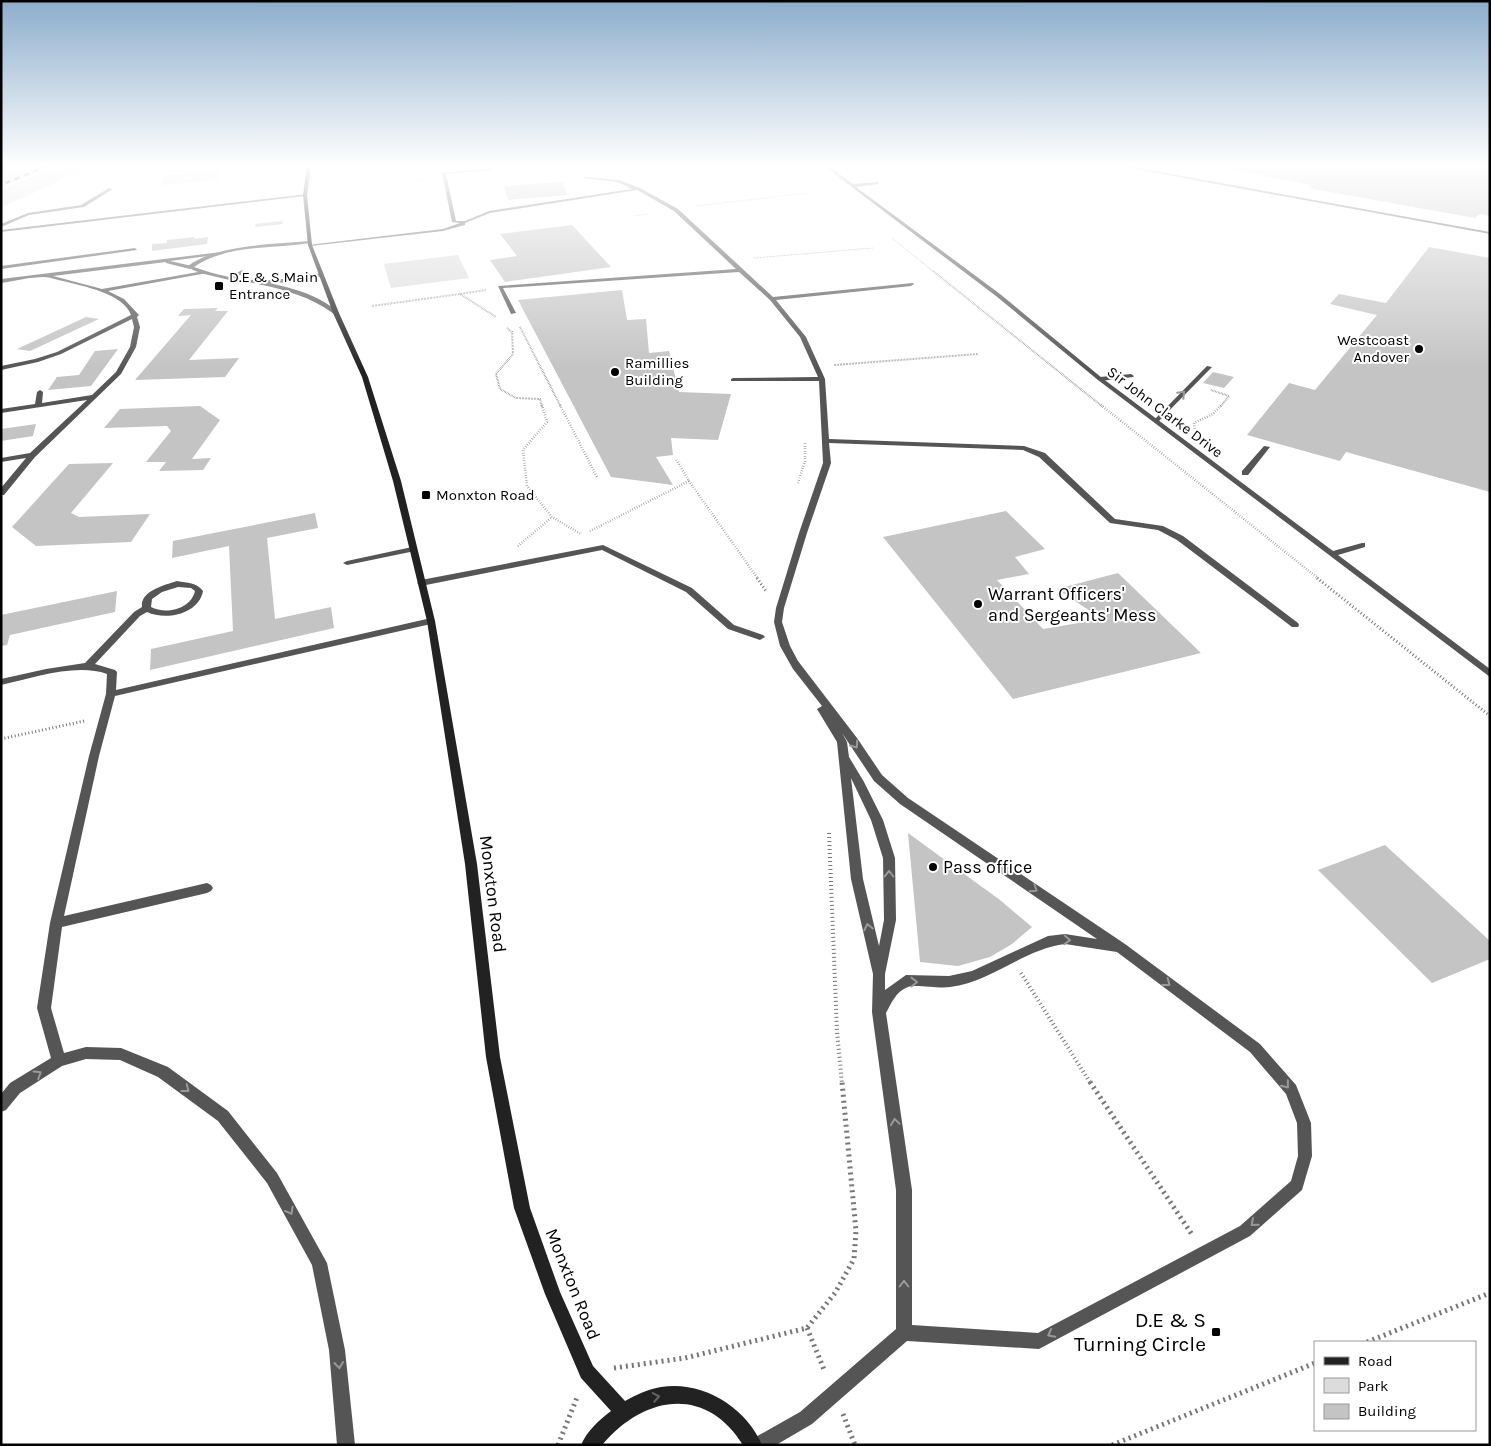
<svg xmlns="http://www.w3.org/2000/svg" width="1491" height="1446" font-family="Karla,sans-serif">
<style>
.green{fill:#dcdcdc}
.building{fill:#c4c4c4}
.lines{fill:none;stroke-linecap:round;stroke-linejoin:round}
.path-far5{stroke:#777;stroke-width:1;stroke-dasharray:0.5 1;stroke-linecap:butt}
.path-far4{stroke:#777;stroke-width:2;stroke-dasharray:0.5 1;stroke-linecap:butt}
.path-far3{stroke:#777;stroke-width:2.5;stroke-dasharray:0.5 2;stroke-linecap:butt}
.path-far2{stroke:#777;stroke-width:3;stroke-dasharray:1 2.5;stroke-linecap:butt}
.path-far1{stroke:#777;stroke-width:4;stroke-dasharray:1 3;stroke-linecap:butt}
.path{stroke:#777;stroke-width:5;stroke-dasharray:2 4;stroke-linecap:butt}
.lane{fill:#555;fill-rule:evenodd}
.street{fill:#555;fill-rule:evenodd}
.secondary{fill:#222;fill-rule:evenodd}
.rail-casing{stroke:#000;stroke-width:2.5}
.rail{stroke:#fff;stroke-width:2;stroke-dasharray:5;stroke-linecap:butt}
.oneway{stroke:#999}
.oneway2{stroke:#646464}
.poi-dot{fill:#000;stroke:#fff;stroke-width:2}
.labels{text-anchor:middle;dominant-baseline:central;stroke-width:4;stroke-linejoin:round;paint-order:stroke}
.far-poi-label{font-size:15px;fill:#000;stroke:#fff;text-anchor:start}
.far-street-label{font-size:15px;fill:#000;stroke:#fff}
.poi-label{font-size:18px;fill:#000;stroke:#fff;text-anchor:start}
.street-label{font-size:18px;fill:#000;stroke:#fff}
.near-poi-label{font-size:21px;fill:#000;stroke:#fff;text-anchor:end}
</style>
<rect width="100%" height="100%" fill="#fff"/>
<!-- green -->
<g class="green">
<path d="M22 166H44L1 183V174Z"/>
<path d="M58 166H91L1 208V189Z"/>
<path d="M220 171 217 180 161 185 165 175Z"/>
<path d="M458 255 469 278 391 288 384 264Z"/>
</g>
<!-- building -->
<g class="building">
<path d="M1213 166H1490V216L1480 214 1475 218 1308 188 1311 185Z"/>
<path d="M562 182 568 195 508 200 504 186Z"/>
<path d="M282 221 283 224 256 227 255 224Z"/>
<path d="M572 225 611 267 505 282 490 260 517 256 500 234Z"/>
<path d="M195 237 194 239 208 237 207 244 152 251V244L167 243V240Z"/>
<path d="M1429 247 1490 258V492L1346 452 1340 461 1247 435 1289 383 1315 390 1377 315 1330 304 1339 294 1386 303Z"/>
<path d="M622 290 627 320 646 319 649 353 669 351 679 392 731 394 718 440 671 438 673 455 656 457 673 485 611 477 518 300Z"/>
<path d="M218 308 215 311H228L189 360 239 358 225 377 135 380 191 315 178 316 184 309Z"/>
<path d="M86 317 99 319 30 351 17 349Z"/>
<path d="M118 349 91 386 48 390 57 377 79 375 95 351Z"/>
<path d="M1213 372 1234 377 1224 388 1203 383Z"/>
<path d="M200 406 220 420 192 459 211 458 203 470 159 471 166 462H146L171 431 167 426 104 428 120 409Z"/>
<path d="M36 424 33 436 1 441V429Z"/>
<path d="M113 463 71 513 79 517 150 514 131 542 36 546 12 527 69 464Z"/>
<path d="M1006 511 1045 549 1015 557 1029 574 997 580 1043 629 1102 619 1057 589 1118 573 1201 653 1013 699 883 537Z"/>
<path d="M315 513 318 528 267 538 275 619 331 607 334 628 150 670 151 649 233 631 229 546 172 558 173 541Z"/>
<path d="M117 591 115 612 10 635 7 645 1 646V615Z"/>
<path d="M908 833 1000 900 1032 927 1012 944 990 957 958 966 920 962Z"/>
<path d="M1385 845 1490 941V959L1432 983 1318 870Z"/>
</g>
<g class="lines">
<!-- path-far5 -->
<g class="path-far5">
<path d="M802 166 813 175"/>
<path d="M412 181 429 179"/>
<path d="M696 206 807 193"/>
<path d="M635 216 648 214"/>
<path d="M892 238 934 272"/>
<path d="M754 258 873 248"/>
</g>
<!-- path-far4 -->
<g class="path-far4">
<path d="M933 271 1103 407"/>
<path d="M460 294 486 290"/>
<path d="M372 306 460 294 496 317"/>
<path d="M520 327 561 407"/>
<path d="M507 328 512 332 513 354 496 374 500 389 516 398 540 399 542 407"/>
<path d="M834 365 978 354"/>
<path d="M1211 390 1229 396 1220 407"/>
</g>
<!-- path-far3 -->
<g class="path-far3">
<path d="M542 405 547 422 523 450 527 486 552 517 581 534"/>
<path d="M560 405 597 477"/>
<path d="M1101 405 1319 579"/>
<path d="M1195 431 1194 423 1213 414 1221 405"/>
<path d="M689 481 758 579"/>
<path d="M798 483 805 461V443"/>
<path d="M590 531 689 481 676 459"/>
<path d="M518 546 552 517"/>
</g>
<!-- path-far2 -->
<g class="path-far2">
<path d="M757 578 766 591"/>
<path d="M1317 578 1490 716"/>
<path d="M1 739 84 721"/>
</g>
<!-- path-far1 -->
<g class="path-far1">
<path d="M829 833 837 1031 842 1084"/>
<path d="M1021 973 1091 1084"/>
</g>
<!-- path -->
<g class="path">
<path d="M1090 1082 1193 1236"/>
<path d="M807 1328 825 1372"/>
<path d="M1367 1342 1490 1293"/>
<path d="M614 1368 685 1358 807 1328 835 1293 854 1259 856 1231 842 1082"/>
<path d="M843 1414 855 1445"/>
<path d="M558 1445 578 1395"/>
<path d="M1112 1445 1315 1363"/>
</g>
<!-- lane -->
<g class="lane">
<path d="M1118 166H1128L1490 232V234Z"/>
<path d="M493 168 492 170 446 174 456 221H465L489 211 632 189 617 182 583 178 585 177 619 180 640 188 678 209 773 297 913 283 914 284 911 286 776 300 806 337 825 379 829 439 1024 446 1045 453 1115 519 1163 526 1183 536 1298 623 1299 625 1298 627H1292L1177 540 1158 530 1110 523 1039 457 1023 450 829 443 831 463 807 533 784 608 782 622 790 646 798 661 857 738 882 775 908 798 1125 944 1260 1044 1296 1085 1311 1123 1312 1156 1302 1190 1250 1236 1039 1349 907 1341 812 1424 776 1445H749L752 1439 800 1412 896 1329V1190L872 1012 873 974 851 879 837 742 817 709 822 706 793 669 780 646 774 622 776 608 799 533 823 463 819 381H731V379L733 378 818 377 800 337 770 300 739 272 503 288 516 313 511 314 498 286 736 269 674 211 637 190 490 213 465 223V225L443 231 310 246 308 245 443 229 460 223 452 222 442 173ZM842 733 874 781 900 804 1097 939 1065 934 1048 936 972 971 949 976 906 975 885 990V974L896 920 895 858 883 820 864 782 849 757 847 742ZM851 778 871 820 883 858 884 920 879 946 863 879ZM1065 944 1117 952 1250 1052 1286 1094 1297 1123 1298 1156 1291 1181 1240 1226 1038 1333 912 1325V1190L886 1013C891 1004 896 991 908 987 916 984 939 989 950 987 991 982 1024 949 1065 944Z"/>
<path d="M109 188 113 189 84 207 29 215 1 227V224L28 213 81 205Z"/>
<path d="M307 194 305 196 1 232V230Z"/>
<path d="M135 248 137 250 1 269V266Z"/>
<path d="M221 252 223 254 170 261 192 266 190 269 166 263V262L53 276 102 289 204 271 207 273 108 291 124 299 139 315 137 317 140 327 136 347 121 374 35 457 4 495H1V488L26 458 1 462V458L30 453 87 400 1 413V409L35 404 37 392 40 390 43 392 42 403 92 395 116 372 130 347 134 327 132 319 61 354 38 362 1 370V366L35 359 57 352 131 315C124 294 83 286 63 281 57 280 50 277 44 277 30 277 15 281 1 283V279Z"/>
<path d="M242 270 244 273 233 279 228 278Z"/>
<path d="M260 281C287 287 318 293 339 313L334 314C311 297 286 290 258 284L257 283Z"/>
<path d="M1207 366 1212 367 1158 422H1154V420Z"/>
<path d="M1131 374 1134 376 1133 377 1100 381 1097 379 1100 377Z"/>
<path d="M603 545 692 588 734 625 763 635 765 637 760 640 728 629 686 592 602 550 421 586 417 583 421 580Z"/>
<path d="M412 547 416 549 415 551 347 565 343 563 347 561Z"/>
<path d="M177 581C188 583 196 582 203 591 199 614 166 621 147 612L140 616 95 664 115 670 117 672 116 690 431 618 435 621 431 624 115 696 99 756 64 916 207 883 211 885 213 888 211 891 207 893 62 927 51 1008 64 1053 86 1047 121 1048 168 1067 228 1111 277 1173 327 1263 345 1350 355 1445H337L329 1350 312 1265 267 1183 218 1121 158 1077 120 1060 86 1059 62 1066 20 1093 6 1110 1 1112V1094L10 1083 51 1058 37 1008 50 923 89 756 106 694 107 674C76 663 33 678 1 685V679L46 669 85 663 134 612 142 607C140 591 165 585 177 581ZM178 587 191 588 195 591C191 609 166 615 151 607L152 599 162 592Z"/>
</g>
<!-- street -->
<g class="street">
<path d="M824 166H829L853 184 879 182 878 184 856 187 1000 294 1102 378 1333 551 1362 543H1365V547L1338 555 1490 669V677L1098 380 996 296Z"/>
<path d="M309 241 311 243C273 249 227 244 194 267 245 285 270 282 322 273L324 276C285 284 255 287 217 277 207 275 196 272 187 267 213 245 275 244 309 241Z"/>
<path d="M1264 446 1270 447 1248 475H1242V471Z"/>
</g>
<!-- secondary -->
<path class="secondary" d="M307 166H311L307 195 312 245 339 313 368 377 401 481 435 621 477 864 500 1057 530 1208 560 1292 593 1366 625 1401C636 1395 648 1389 661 1387 702 1380 746 1407 762 1445H743C705 1384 643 1396 602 1445H581C587 1431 599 1420 611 1411L581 1378 545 1294 514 1208 486 1057 465 864 427 621 393 481 362 377 333 313 308 245 303 195Z"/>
<defs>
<path id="rail" d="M1 185 47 166"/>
</defs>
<!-- rail casing -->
<use href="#rail" class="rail-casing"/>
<!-- rail -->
<use href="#rail" class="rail"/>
</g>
<!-- one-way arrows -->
<defs><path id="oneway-chevron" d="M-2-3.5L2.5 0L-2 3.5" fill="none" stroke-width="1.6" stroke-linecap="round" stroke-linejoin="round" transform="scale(1.25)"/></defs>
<g class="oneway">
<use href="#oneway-chevron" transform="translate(1182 394) rotate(-45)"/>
<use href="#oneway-chevron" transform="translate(855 745) rotate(55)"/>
<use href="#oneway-chevron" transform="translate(889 874) rotate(-90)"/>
<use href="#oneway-chevron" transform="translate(1034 889) rotate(34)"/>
<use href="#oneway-chevron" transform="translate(868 927) rotate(-103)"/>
<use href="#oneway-chevron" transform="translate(1067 940) rotate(3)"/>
<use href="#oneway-chevron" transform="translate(914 982) rotate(-1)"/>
<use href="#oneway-chevron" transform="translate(1167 983) rotate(37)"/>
<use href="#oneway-chevron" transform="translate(38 1074) rotate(-32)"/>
<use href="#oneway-chevron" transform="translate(1286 1085) rotate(51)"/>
<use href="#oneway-chevron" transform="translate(186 1089) rotate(37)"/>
<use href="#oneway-chevron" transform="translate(895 1122) rotate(-98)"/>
<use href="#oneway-chevron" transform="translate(290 1211) rotate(61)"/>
<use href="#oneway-chevron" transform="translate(1254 1223) rotate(139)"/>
<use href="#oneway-chevron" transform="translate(904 1284) rotate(-90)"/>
<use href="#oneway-chevron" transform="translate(1051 1334) rotate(152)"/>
<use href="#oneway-chevron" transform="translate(339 1365) rotate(84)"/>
</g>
<use class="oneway2" href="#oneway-chevron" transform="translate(656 1397) rotate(-10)"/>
<!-- sky -->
<linearGradient id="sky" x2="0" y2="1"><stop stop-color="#8cadcc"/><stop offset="0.45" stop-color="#fff"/><stop offset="1" stop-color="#fff" stop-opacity="0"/></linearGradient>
<rect width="1491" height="369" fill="url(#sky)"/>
<!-- markers -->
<g class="poi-dot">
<rect x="214" y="281" width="10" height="10" rx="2.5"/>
<circle cx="1419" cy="349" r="5"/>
<circle cx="615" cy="372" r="5"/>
<rect x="421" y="490" width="10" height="10" rx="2.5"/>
<circle cx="978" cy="604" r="5"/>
<circle cx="933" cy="867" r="5"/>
<rect x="1211" y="1327" width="10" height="10" rx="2.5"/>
</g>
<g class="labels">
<!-- far-poi labels -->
<g class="far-poi-label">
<text x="229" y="277">D.E &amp; S Main<tspan x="229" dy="17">Entrance</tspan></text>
<text x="1409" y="340" text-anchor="end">Westcoast<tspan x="1409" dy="17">Andover</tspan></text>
<text x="625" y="363">Ramillies<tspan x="625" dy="17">Building</tspan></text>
<text x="436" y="495">Monxton Road</text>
</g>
<!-- far-street labels -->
<g class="far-street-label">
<text transform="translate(1165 412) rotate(37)">Sir John Clarke Drive</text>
</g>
<!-- poi labels -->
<g class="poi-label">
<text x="988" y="594">Warrant Officers'<tspan x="988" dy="21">and Sergeants' Mess</tspan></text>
<text x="943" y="867">Pass office</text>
</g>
<!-- street labels -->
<g class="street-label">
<text transform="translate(493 894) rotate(83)">Monxton Road</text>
<text transform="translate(573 1284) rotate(68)">Monxton Road</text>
</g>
<!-- near-poi labels -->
<g class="near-poi-label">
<text x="1206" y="1320">D.E &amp; S<tspan x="1206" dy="24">Turning Circle</tspan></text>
</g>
</g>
<!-- border -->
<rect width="1491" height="1446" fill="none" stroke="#000000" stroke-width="5"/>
<!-- legend -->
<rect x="1314" y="1341" width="162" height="90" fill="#ffffff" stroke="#999999"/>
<rect x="1324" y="1357" width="25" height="8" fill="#222222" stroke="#999999"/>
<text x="1358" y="1366" font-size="15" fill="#000000">Road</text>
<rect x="1324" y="1378" width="25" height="15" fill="#dcdcdc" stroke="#999999"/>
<text x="1358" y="1391" font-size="15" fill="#000000">Park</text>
<rect x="1324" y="1404" width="25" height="15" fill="#c4c4c4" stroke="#999999"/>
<text x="1358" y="1416" font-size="15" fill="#000000">Building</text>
</svg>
